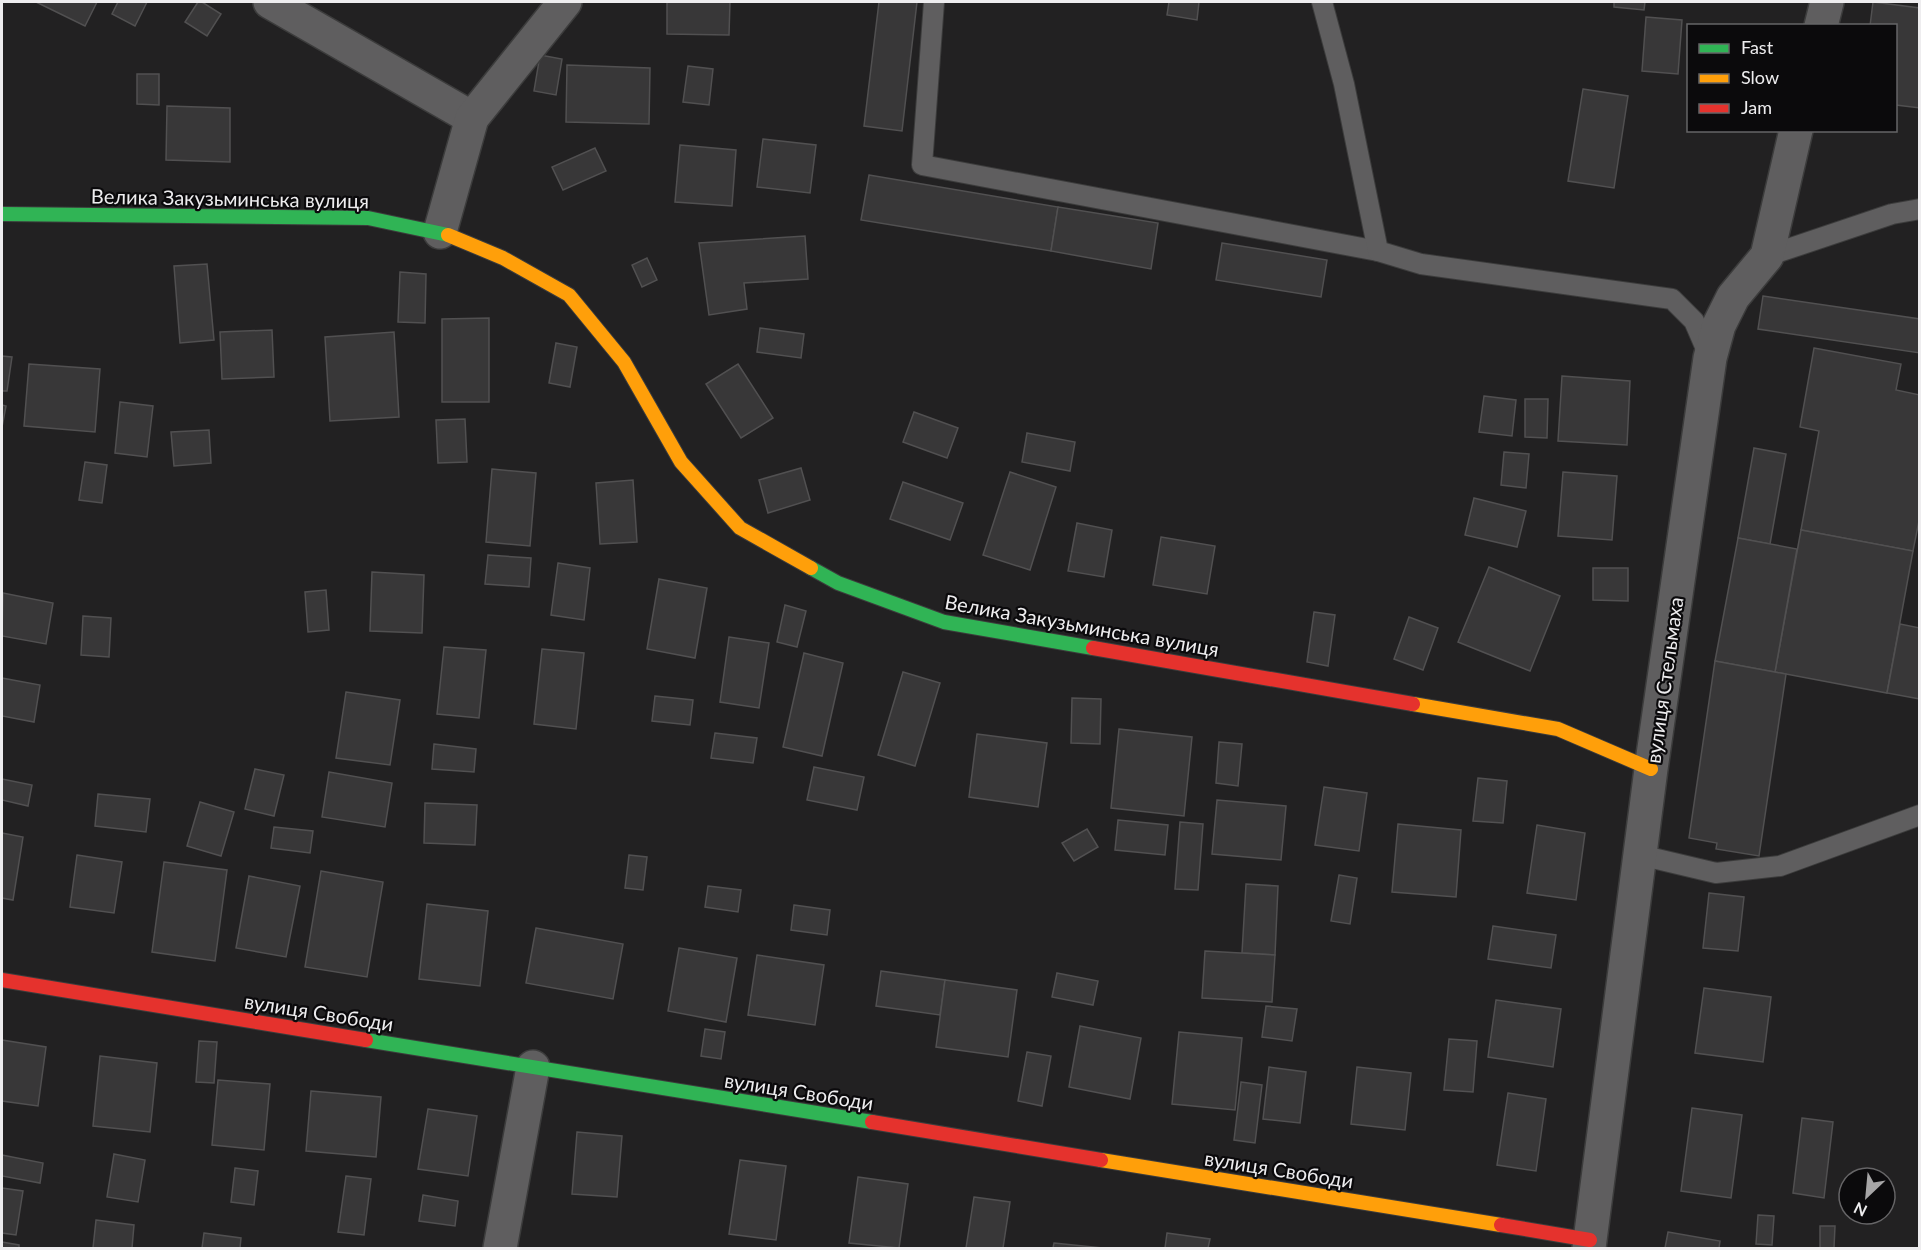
<svg xmlns="http://www.w3.org/2000/svg" width="1921" height="1250" font-family="Lato,sans-serif">
<style>
.building{fill:#383738;stroke:#515051;stroke-width:1.5}
.lines{fill:none;stroke-linecap:round;stroke-linejoin:round}
.lane-casing{stroke:#3c3c3c;stroke-width:22}
.street-casing{stroke:#3c3c3c;stroke-width:36}
.fast-casing{stroke:#3c3c3c;stroke-width:16}
.slow-casing{stroke:#3c3c3c;stroke-width:16}
.jam-casing{stroke:#3c3c3c;stroke-width:16}
.lane{stroke:#5f5e5f;stroke-width:20}
.street{stroke:#5f5e5f;stroke-width:33}
.fast{stroke:#30b455;stroke-width:14}
.slow{stroke:#ff9f0a;stroke-width:14}
.jam{stroke:#e5322d;stroke-width:14}
.labels{text-anchor:middle;dominant-baseline:central;stroke-width:4.5;stroke-linejoin:round;paint-order:stroke}
.street-label{font-size:20px;fill:#eeedef;stroke:#0b0a0c}
</style>
<rect width="100%" height="100%" fill="#222122"/>
<!-- building -->
<g class="building">
<path d="M36 2H97L85 26Z"/>
<path d="M118 2H147L135 26 112 14Z"/>
<path d="M198 2H202L221 14 207 36 185 22Z"/>
<path d="M667 2H730L729 35 667 34Z"/>
<path d="M879 2H917L902 131 864 126Z"/>
<path d="M1169 2H1199L1197 20 1167 15Z"/>
<path d="M1614 2H1645L1644 10 1614 7Z"/>
<path d="M1873 2 1920 8V108L1896 105V26H1870Z"/>
<path d="M1646 17 1682 20 1678 74 1642 71Z"/>
<path d="M540 55 562 59 556 95 534 91Z"/>
<path d="M567 65 650 68 649 124 566 122Z"/>
<path d="M688 66 713 69 709 105 683 102Z"/>
<path d="M137 74H159V105L137 104Z"/>
<path d="M1583 89 1628 96 1614 188 1568 181Z"/>
<path d="M167 106 230 108V162L166 160Z"/>
<path d="M763 139 816 145 810 193 757 187Z"/>
<path d="M680 145 736 150 732 206 675 202Z"/>
<path d="M595 148 606 171 563 190 552 167Z"/>
<path d="M869 175 1058 207 1051 251 861 220Z"/>
<path d="M1058 207 1158 223 1151 269 1051 251Z"/>
<path d="M805 236 808 279 744 283 747 309 709 315 699 243Z"/>
<path d="M1222 243 1327 260 1321 297 1216 280Z"/>
<path d="M647 258 657 280 642 287 632 265Z"/>
<path d="M207 264 214 340 180 343 174 266Z"/>
<path d="M400 272 426 274 425 323 398 322Z"/>
<path d="M1763 296 1920 319V353L1758 329Z"/>
<path d="M489 318V402H442V319Z"/>
<path d="M760 328 804 334 801 358 757 352Z"/>
<path d="M272 330 274 377 222 379 220 332Z"/>
<path d="M394 332 399 417 330 421 325 337Z"/>
<path d="M556 343 577 347 570 387 549 383Z"/>
<path d="M1814 348 1901 364 1896 390 1920 395V516L1913 551 1801 530 1819 431 1800 427Z"/>
<path d="M2 356 12 357 7 391H2Z"/>
<path d="M29 364 100 369 95 432 24 426Z"/>
<path d="M738 364 773 418 741 438 706 384Z"/>
<path d="M1562 376 1630 381 1627 445 1558 441Z"/>
<path d="M1484 396 1516 400 1512 436 1479 432Z"/>
<path d="M1525 399H1548L1547 438 1525 437Z"/>
<path d="M120 402 153 406 147 457 115 453Z"/>
<path d="M2 405 6 406 2 427Z"/>
<path d="M914 412 958 428 947 458 903 442Z"/>
<path d="M465 419 467 462 438 463 436 420Z"/>
<path d="M209 430 211 463 174 466 171 432Z"/>
<path d="M1027 433 1075 442 1070 471 1022 462Z"/>
<path d="M1754 448 1786 454 1770 544 1738 538Z"/>
<path d="M1504 452 1529 454 1526 488 1501 485Z"/>
<path d="M85 462 107 465 102 503 79 500Z"/>
<path d="M801 468 810 500 768 513 759 480Z"/>
<path d="M492 469 536 473 530 546 486 542Z"/>
<path d="M1010 472 1056 487 1030 570 983 555Z"/>
<path d="M1563 472 1617 476 1612 540 1558 536Z"/>
<path d="M633 480 637 542 600 544 596 483Z"/>
<path d="M903 482 963 503 950 540 890 519Z"/>
<path d="M1474 498 1526 511 1517 547 1465 535Z"/>
<path d="M1077 523 1112 530 1104 577 1068 571Z"/>
<path d="M1801 530 1913 551 1887 693 1775 672Z"/>
<path d="M1161 537 1215 546 1207 594 1153 585Z"/>
<path d="M1738 538 1797 549 1775 672 1715 661Z"/>
<path d="M488 555 531 558 529 587 485 584Z"/>
<path d="M558 563 590 568 584 620 551 615Z"/>
<path d="M1489 567 1560 596 1530 671 1458 642Z"/>
<path d="M1593 568H1628V601L1593 600Z"/>
<path d="M372 572 424 575 422 633 370 631Z"/>
<path d="M659 579 707 588 695 658 647 649Z"/>
<path d="M326 590 329 630 308 632 305 592Z"/>
<path d="M3 593 53 603 46 644 2 636Z"/>
<path d="M785 605 806 611 797 647 777 642Z"/>
<path d="M1314 612 1335 615 1328 666 1307 662Z"/>
<path d="M83 616 111 618 109 657 81 655Z"/>
<path d="M1409 617 1438 628 1423 670 1394 659Z"/>
<path d="M1900 624 1920 628V699L1887 693Z"/>
<path d="M729 637 769 643 759 708 720 702Z"/>
<path d="M444 647 486 650 479 718 437 714Z"/>
<path d="M542 649 584 653 576 729 534 724Z"/>
<path d="M804 653 843 663 822 756 783 747Z"/>
<path d="M1715 661 1786 674 1759 856 1716 849 1717 843 1689 838Z"/>
<path d="M903 672 940 683 915 766 878 755Z"/>
<path d="M2 678 40 685 34 722 2 716Z"/>
<path d="M346 692 400 700 390 765 336 758Z"/>
<path d="M655 696 693 700 690 725 652 721Z"/>
<path d="M1072 698 1101 699 1100 744 1071 743Z"/>
<path d="M1119 729 1192 737 1184 816 1111 808Z"/>
<path d="M715 733 757 738 753 763 711 758Z"/>
<path d="M977 734 1047 743 1038 807 969 797Z"/>
<path d="M1219 742 1242 744 1238 786 1216 783Z"/>
<path d="M434 744 476 749 474 772 432 769Z"/>
<path d="M814 767 864 777 857 810 807 800Z"/>
<path d="M255 769 284 775 274 816 245 809Z"/>
<path d="M329 772 392 783 385 827 322 817Z"/>
<path d="M1478 778 1507 781 1503 823 1473 821Z"/>
<path d="M2 779 32 785 28 806 2 800Z"/>
<path d="M1324 787 1367 793 1359 851 1315 845Z"/>
<path d="M98 794 150 799 146 832 95 826Z"/>
<path d="M1217 800 1286 806 1281 860 1212 854Z"/>
<path d="M200 802 234 812 221 856 187 846Z"/>
<path d="M425 803 477 805 475 845 424 843Z"/>
<path d="M1118 820 1168 825 1165 855 1115 850Z"/>
<path d="M1180 822 1203 824 1198 890 1175 889Z"/>
<path d="M1398 824 1461 830 1456 897 1392 892Z"/>
<path d="M1537 825 1585 833 1576 900 1527 893Z"/>
<path d="M274 827 313 831 310 853 271 848Z"/>
<path d="M1087 829 1098 847 1074 861 1062 843Z"/>
<path d="M2 833 23 837 13 900 2 898Z"/>
<path d="M77 855 122 862 114 913 70 907Z"/>
<path d="M629 855 647 857 643 890 625 888Z"/>
<path d="M164 862 227 870 215 961 152 952Z"/>
<path d="M321 871 383 882 367 977 305 967Z"/>
<path d="M1339 875 1357 878 1350 924 1331 921Z"/>
<path d="M249 876 300 886 286 957 236 948Z"/>
<path d="M1246 884 1278 886 1275 955 1242 953Z"/>
<path d="M708 886 741 890 738 912 705 907Z"/>
<path d="M1709 893 1744 897 1738 951 1703 948Z"/>
<path d="M427 904 488 911 480 986 419 979Z"/>
<path d="M794 905 830 910 827 935 791 930Z"/>
<path d="M1493 926 1556 935 1551 968 1488 959Z"/>
<path d="M536 928 623 944 613 999 526 983Z"/>
<path d="M679 948 737 958 726 1022 668 1011Z"/>
<path d="M1205 951 1275 955 1272 1002 1202 998Z"/>
<path d="M757 955 824 965 815 1025 748 1015Z"/>
<path d="M881 971 945 980 940 1015 876 1006Z"/>
<path d="M1057 973 1098 981 1093 1005 1052 997Z"/>
<path d="M945 980 1017 990 1008 1057 936 1047Z"/>
<path d="M1704 988 1771 997 1763 1062 1695 1053Z"/>
<path d="M1496 1000 1561 1009 1553 1067 1488 1057Z"/>
<path d="M1266 1006 1297 1009 1292 1041 1262 1037Z"/>
<path d="M1080 1026 1141 1038 1130 1099 1069 1087Z"/>
<path d="M705 1029 725 1032 721 1059 701 1056Z"/>
<path d="M1179 1032 1242 1038 1235 1110 1172 1104Z"/>
<path d="M1449 1039 1477 1041 1473 1092 1444 1090Z"/>
<path d="M2 1040 46 1047 38 1106 2 1101Z"/>
<path d="M199 1041 217 1042 214 1083 196 1082Z"/>
<path d="M1027 1052 1051 1056 1042 1106 1018 1101Z"/>
<path d="M100 1056 157 1063 150 1132 93 1126Z"/>
<path d="M1269 1067 1306 1072 1300 1123 1263 1119Z"/>
<path d="M1357 1067 1411 1073 1405 1130 1351 1124Z"/>
<path d="M218 1080 270 1084 264 1150 212 1145Z"/>
<path d="M1241 1082 1262 1085 1255 1143 1234 1140Z"/>
<path d="M311 1091 381 1097 376 1157 306 1151Z"/>
<path d="M1508 1093 1546 1099 1536 1171 1497 1165Z"/>
<path d="M1692 1108 1742 1115 1731 1198 1681 1191Z"/>
<path d="M428 1109 477 1116 468 1176 418 1169Z"/>
<path d="M1802 1118 1833 1122 1824 1198 1793 1193Z"/>
<path d="M577 1132 622 1136 617 1197 572 1194Z"/>
<path d="M114 1154 145 1160 138 1202 107 1197Z"/>
<path d="M2 1155 43 1163 40 1183 2 1176Z"/>
<path d="M740 1160 786 1166 776 1240 729 1234Z"/>
<path d="M235 1168 258 1171 254 1205 231 1202Z"/>
<path d="M346 1176 371 1179 364 1235 338 1232Z"/>
<path d="M858 1177 908 1184 899 1248 849 1243Z"/>
<path d="M2 1188 23 1191 16 1235 2 1233Z"/>
<path d="M423 1195 458 1201 455 1226 419 1221Z"/>
<path d="M974 1197 1010 1202 1003 1248H966Z"/>
<path d="M1758 1215 1774 1216 1772 1245 1756 1244Z"/>
<path d="M96 1220 134 1225 132 1248H93Z"/>
<path d="M1820 1226H1835L1834 1248H1820Z"/>
<path d="M1668 1232 1720 1241 1719 1248H1665Z"/>
<path d="M204 1233 241 1238 240 1248H202Z"/>
<path d="M1167 1233 1210 1239 1208 1248H1165Z"/>
<path d="M2 1242 19 1245V1248H2Z"/>
<path d="M1054 1243 1103 1248H1053Z"/>
</g>
<g class="lines">
<defs>
<g id="lane">
<path d="M934 2 922 165 1378 251"/>
<path d="M1322 2 1344 84 1378 251 1421 264 1672 299 1694 321 1710 358"/>
<path d="M1767 256 1892 214 1920 209"/>
<path d="M1640 855 1716 873 1780 866 1920 815"/>
</g>
<g id="street">
<path d="M270 2 472 118"/>
<path d="M1821 26 1827 2"/>
<path d="M440 232 472 118 565 2"/>
<path d="M500 1248 533 1067"/>
<path d="M1589 1248 1651 769 1710 358 1719 325 1733 297 1767 256 1796 130"/>
</g>
<g id="fast">
<path d="M2 214 368 218 448 235"/>
<path d="M811 568 838 583 944 622 1093 648"/>
<path d="M366 1040 872 1122"/>
</g>
<g id="slow">
<path d="M448 235 503 258 569 295 624 362 681 462 740 528 811 568"/>
<path d="M1413 704 1558 729 1651 769"/>
<path d="M1101 1160 1501 1225"/>
</g>
<g id="jam">
<path d="M1093 648 1413 704"/>
<path d="M2 980 366 1040"/>
<path d="M872 1122 1101 1160"/>
<path d="M1501 1225 1590 1240"/>
</g>
</defs>
<!-- lane casing -->
<use href="#lane" class="lane-casing"/>
<!-- street casing -->
<use href="#street" class="street-casing"/>
<!-- fast casing -->
<use href="#fast" class="fast-casing"/>
<!-- slow casing -->
<use href="#slow" class="slow-casing"/>
<!-- jam casing -->
<use href="#jam" class="jam-casing"/>
<!-- lane -->
<use href="#lane" class="lane"/>
<!-- street -->
<use href="#street" class="street"/>
<!-- fast -->
<use href="#fast" class="fast"/>
<!-- slow -->
<use href="#slow" class="slow"/>
<!-- jam -->
<use href="#jam" class="jam"/>
</g>
<g class="labels">
<!-- street labels -->
<g class="street-label">
<text transform="translate(230 198) rotate(1)">Велика Закузьминська вулиця</text>
<text transform="translate(1082 625) rotate(10)">Велика Закузьминська вулиця</text>
<text transform="translate(1664 680) rotate(-82)">вулиця Стельмаха</text>
<text transform="translate(319 1012) rotate(9)">вулиця Свободи</text>
<text transform="translate(799 1091) rotate(9)">вулиця Свободи</text>
<text transform="translate(1279 1169) rotate(9)">вулиця Свободи</text>
</g>
</g>
<!-- border -->
<rect width="1921" height="1250" fill="none" stroke="#eeedef" stroke-width="6"/>
<!-- legend -->
<rect x="1687" y="24" width="210" height="108" fill="#0b0a0c" stroke="#666567" stroke-width="1.5"/>
<rect x="1699" y="44" width="30" height="9" fill="#30b455" stroke="#666567" stroke-width="1.5"/>
<text x="1741" y="54" font-size="18" fill="#eeedef">Fast</text>
<rect x="1699" y="74" width="30" height="9" fill="#ff9f0a" stroke="#666567" stroke-width="1.5"/>
<text x="1741" y="84" font-size="18" fill="#eeedef">Slow</text>
<rect x="1699" y="104" width="30" height="9" fill="#e5322d" stroke="#666567" stroke-width="1.5"/>
<text x="1741" y="114" font-size="18" fill="#eeedef">Jam</text>
<!-- north arrow -->
<g transform="translate(1867 1196) rotate(206)"><circle r="28" fill="#0b0a0c" stroke="#666567" stroke-width="1.5"/>
<path d="M0-4.5L10 22L0 15L-10 22Z" fill="#a7a6a7"/>
<text y="-9" font-size="16" font-weight="bold" text-anchor="middle" fill="#eeedef">N</text>
</g>
</svg>
